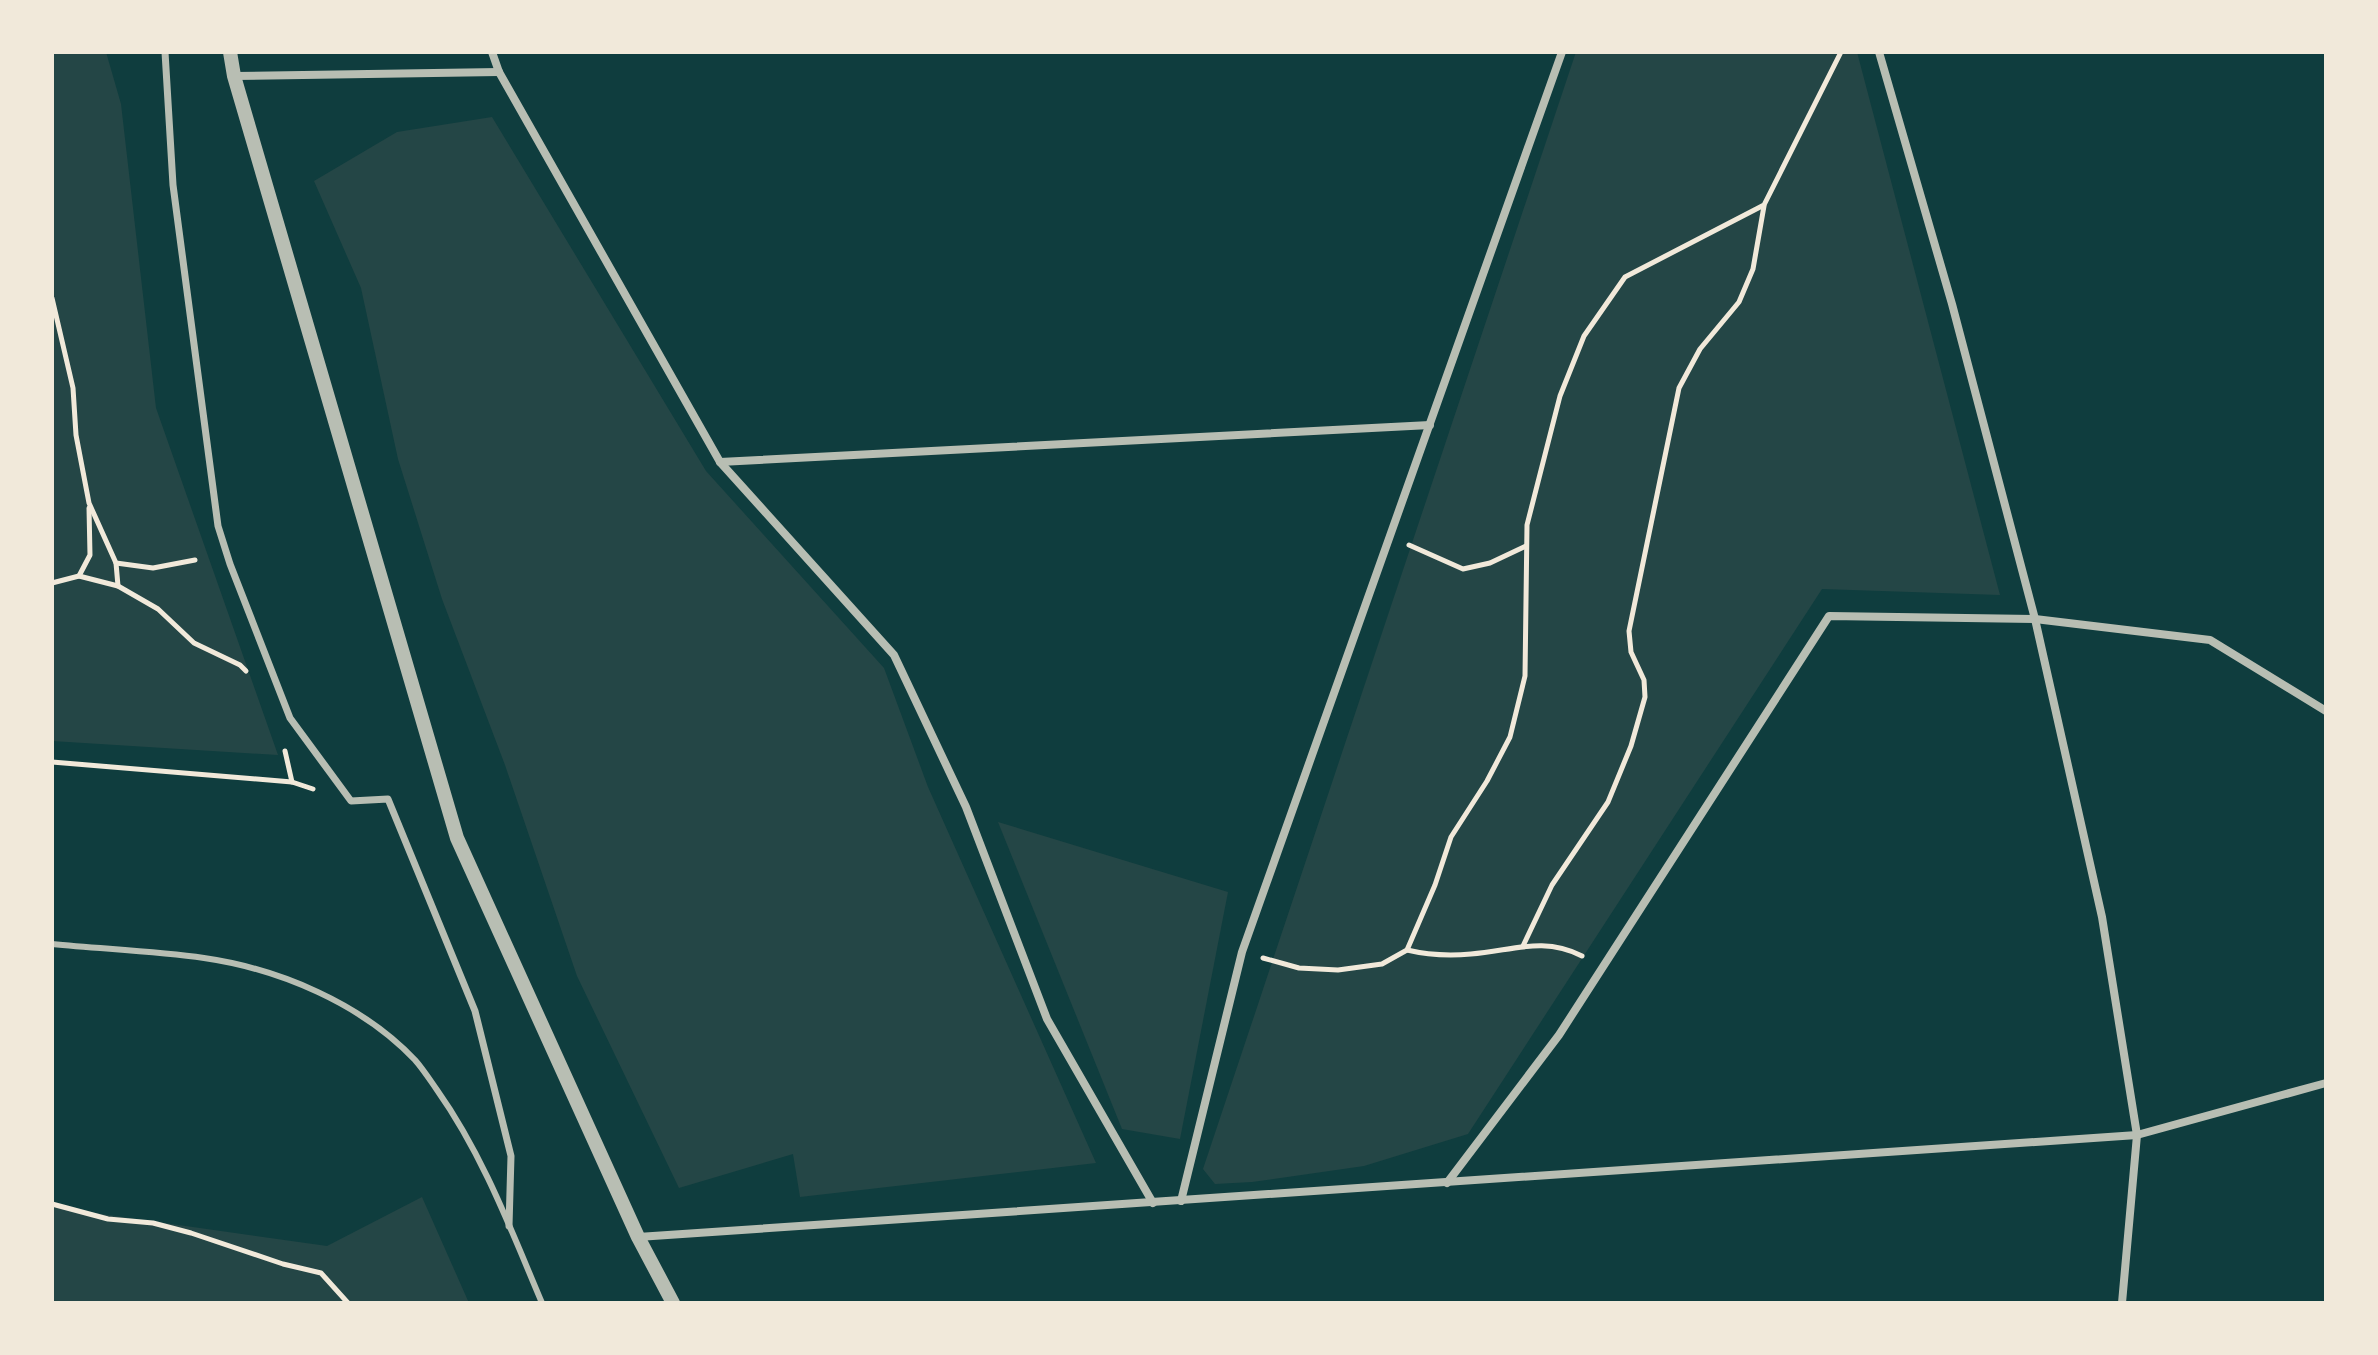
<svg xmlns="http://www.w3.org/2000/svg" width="2378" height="1355" font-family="'Space Grotesk',sans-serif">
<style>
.green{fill:#244646}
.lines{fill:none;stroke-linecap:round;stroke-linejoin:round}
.path{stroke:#f1e9da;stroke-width:5}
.service{stroke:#b8beb3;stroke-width:6}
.pedestrian{stroke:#b8beb3;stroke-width:7}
.minor{stroke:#b8beb3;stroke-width:8}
.tertiary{stroke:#b8beb3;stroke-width:14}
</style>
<rect width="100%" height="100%" fill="#0f3d3e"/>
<!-- green -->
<g class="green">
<path d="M52 52H106L121 104 156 408 278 755 52 741Z"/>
<path d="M1576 52H1857L2000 595 1822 589 1468 1134 1364 1166 1252 1182 1215 1184 1203 1169Z"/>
<path d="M492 117 706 471 884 668 928 787 1096 1163 800 1197 793 1154 679 1188 577 976 505 765 442 599 398 459 361 288 314 181 397 132Z"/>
<path d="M998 822 1228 892 1180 1139 1122 1129Z"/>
<path d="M422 1197 469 1303H52V1207L327 1246Z"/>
</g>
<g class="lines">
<!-- path -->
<g class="path">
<path d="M52 298 73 388 76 435 89 503 116 563 153 568 195 560"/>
<path d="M1409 545 1463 569 1490 563 1526 546"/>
<path d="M116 563 118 586"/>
<path d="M79 576 90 555 89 508"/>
<path d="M52 583 79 576 118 586 158 609 194 643 240 665 246 671"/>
<path d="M285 751 292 782"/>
<path d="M52 762 292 782 313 789"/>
<path d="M1523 946 1552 885 1608 802 1631 746 1645 697 1644 680 1631 652 1629 631 1679 388 1700 349 1739 302 1753 269 1764 206"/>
<path d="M1407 950C1428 955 1449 956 1471 954 1512 951 1543 936 1582 956"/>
<path d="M1263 958 1299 968 1338 970 1382 964 1407 950 1435 885 1451 837 1487 781 1510 737 1525 676 1527 525 1560 396 1584 336 1625 277 1764 205 1841 52"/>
<path d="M52 1204 108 1219 153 1223 191 1233 283 1264 321 1273 348 1303"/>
</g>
<!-- service -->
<path class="service" d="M52 944C102 949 154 951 204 958 280 969 362 1004 415 1060 423 1069 430 1080 437 1090 483 1155 511 1230 542 1303"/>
<!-- pedestrian -->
<path class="pedestrian" d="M165 52 173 185 218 526 230 564 290 718 351 801 388 799 475 1011 511 1156 509 1226"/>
<!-- minor -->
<g class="minor">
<path d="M492 52 499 72 720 462 894 655 966 807 1047 1019 1153 1203"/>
<path d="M1879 52 1952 304 2035 619 2102 917 2137 1135 2122 1303"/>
<path d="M234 76 499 72"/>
<path d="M720 462 1430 425"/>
<path d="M1447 1183 1559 1035 1829 616 2035 619 2210 640 2326 711"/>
<path d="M1181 1201 1242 952 1562 52"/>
<path d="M638 1237 2137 1135 2326 1083"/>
</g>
<!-- tertiary -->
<path class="tertiary" d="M230 52 234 76 457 838 638 1237 673 1303"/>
</g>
<!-- border -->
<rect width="2378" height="1355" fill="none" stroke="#f1e9da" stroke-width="108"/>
</svg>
